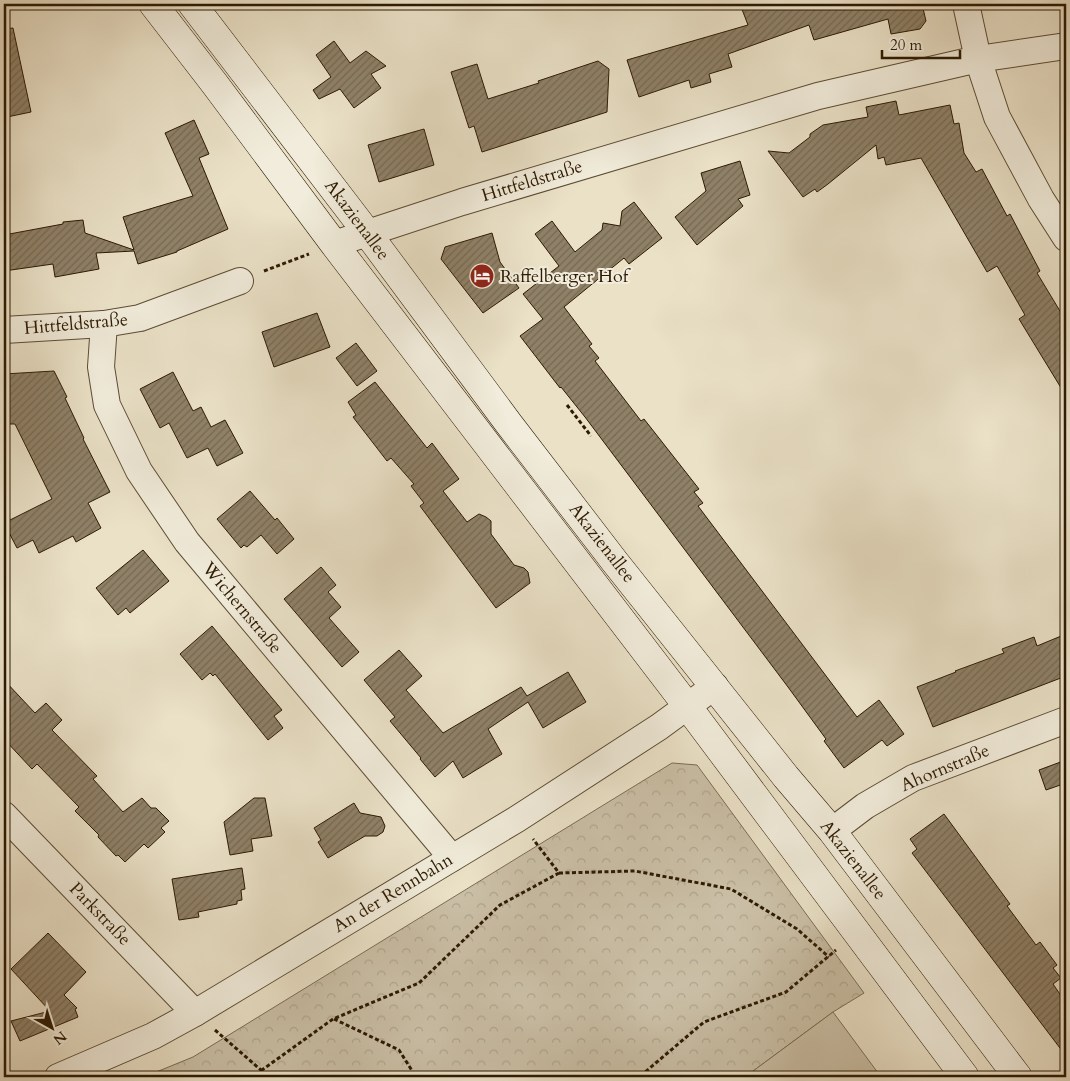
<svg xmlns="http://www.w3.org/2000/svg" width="1070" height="1081" font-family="Cardo,serif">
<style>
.forest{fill:url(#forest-crowns);stroke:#7c6c54}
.park{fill:#cabfa6;stroke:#7c6c54}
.building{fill:url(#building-hatch);stroke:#2d1a02}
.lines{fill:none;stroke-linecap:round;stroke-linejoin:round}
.minor-casing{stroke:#5c4c33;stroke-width:28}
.secondary-casing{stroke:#2d1a02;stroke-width:29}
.path{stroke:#2d1a02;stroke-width:3;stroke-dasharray:4 2.5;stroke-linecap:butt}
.minor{stroke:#f1ecdb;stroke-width:26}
.secondary{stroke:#f1ecdb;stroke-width:28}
.labels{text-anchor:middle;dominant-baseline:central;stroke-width:4;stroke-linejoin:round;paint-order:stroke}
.street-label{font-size:18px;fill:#2d1a02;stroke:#f1ecdb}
.poi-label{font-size:18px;fill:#2d1a02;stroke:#f1ecdb;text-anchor:start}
</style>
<defs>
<pattern id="forest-crowns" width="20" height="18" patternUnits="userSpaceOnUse" patternTransform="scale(1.25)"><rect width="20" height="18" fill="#cabfa6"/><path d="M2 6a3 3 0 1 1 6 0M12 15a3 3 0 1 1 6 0" fill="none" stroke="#aea48d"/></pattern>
<pattern id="building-hatch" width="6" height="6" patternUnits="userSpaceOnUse" patternTransform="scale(1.25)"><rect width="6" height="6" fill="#8f8168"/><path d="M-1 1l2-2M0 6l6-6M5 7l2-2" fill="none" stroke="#756953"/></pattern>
</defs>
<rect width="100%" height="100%" fill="#eae1c7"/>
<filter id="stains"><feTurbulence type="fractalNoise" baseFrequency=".004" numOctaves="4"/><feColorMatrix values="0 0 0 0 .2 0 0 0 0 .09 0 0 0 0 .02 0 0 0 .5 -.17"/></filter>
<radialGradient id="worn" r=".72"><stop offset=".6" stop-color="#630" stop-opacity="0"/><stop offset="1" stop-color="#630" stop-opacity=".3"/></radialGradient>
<!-- forest -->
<path class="forest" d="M672 763 697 765 864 993 833 1012 745 1077H144L193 1057Z"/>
<!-- park -->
<path class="park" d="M833 1012 881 1077H745Z"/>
<!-- building -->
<g class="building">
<path d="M740 4H922L926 21 920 29 891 34 888 19 814 40 809 25 728 54 732 67 709 74 711 82 691 88 689 80 639 97 627 60 748 25Z"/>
<path d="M13 28 31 112 7 117 4 104V29Z"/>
<path d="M334 41 350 63 366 51 386 66 371 74 381 88 354 108 340 89 319 99 313 90 331 77 316 55Z"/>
<path d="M598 61 609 69 607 112 482 152 474 126 469 128 451 72 477 64 488 99 539 83 538 81Z"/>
<path d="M896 101 899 115 950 105 954 124 959 123 964 153 976 172 982 169 1007 216 1010 214 1040 271 1037 273 1066 321V396L1019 319 1025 315 997 266 987 272 921 158 886 165 884 157 878 159 876 145 828 184 817 192 815 189 803 197 768 151 789 153 810 137V134L823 125 868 117 866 107Z"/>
<path d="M194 120 209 154 199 158 228 229 177 251V252L138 264 134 251 96 253 99 269 55 277 53 264 4 271V235L63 224V222L83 220 85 233 134 250 123 217 193 196 165 133Z"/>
<path d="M424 129 434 165 379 182 368 145Z"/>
<path d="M740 161 750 195 738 199 743 206 697 245 675 217 706 191 701 173Z"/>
<path d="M634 202 662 238 629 264 624 258 564 307 592 344 589 346 599 358 595 361 641 421 644 419 699 489 694 492 703 503 698 506 857 717 879 700 904 734 887 746 882 740 844 768 824 741 826 739 788 687 585 417 561 387 560 388 520 336 543 319 523 294 559 266 535 234 552 221 575 252 602 230 603 223 620 226 622 211Z"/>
<path d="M492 233 500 262 519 288 483 313 441 259 445 247Z"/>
<path d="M317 313 330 347 274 367 262 332Z"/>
<path d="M356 343 377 371 357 386 336 358Z"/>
<path d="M54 371 67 397 65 398 84 438 83 439 110 492 88 503 101 528 76 542 73 536 39 553 33 540 17 548 4 523 52 499 15 424H4V374Z"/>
<path d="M173 372 193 411 201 407 211 427 225 420 243 453 217 466 208 448 187 458 169 423 160 428 140 389Z"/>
<path d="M375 382 427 448 432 443 459 479 443 491 467 522 479 514 486 517 491 521V534L514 565 524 568 528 572 530 583 496 608 420 506 424 503 411 486 414 484 391 458 387 461 353 417 356 415 348 402Z"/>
<path d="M250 491 275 520 277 518 294 539 277 554 261 535 247 547 244 545 241 548 217 519Z"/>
<path d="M143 550 169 581 130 613 126 608 118 615 96 588Z"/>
<path d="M321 567 336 585 328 592 341 607 329 618 359 652 342 667 284 599Z"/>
<path d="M212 626 282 710 274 716 283 728 268 740 215 674 213 676 210 673 202 680 180 654Z"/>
<path d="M1066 634V676L933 727 917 687 956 672 955 671 1004 653 1002 649 1034 637 1037 646Z"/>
<path d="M399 650 422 676 406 690 443 733 521 687 527 696 568 672 586 702 543 728 528 702 488 729 502 754 463 778 453 761 435 777 420 759 421 758 390 721 395 717 364 680Z"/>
<path d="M4 680 35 713 46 703 62 720 52 730 97 776 93 779 123 812 142 798 151 808H156L169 821 161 828 165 832 148 848 144 844 125 862 118 855 116 856 98 837 99 835 75 811 79 807 37 764 32 769 4 739Z"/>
<path d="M1066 760V783L1046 790 1039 770Z"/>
<path d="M254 798H265L272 836 251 839 253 851 230 855 224 822Z"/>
<path d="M354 803 360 813 381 817 385 826 383 832 377 836H365L328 858 318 842 321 840 314 828Z"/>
<path d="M944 814 1010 904 1007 906 1036 945 1040 942 1057 965 1053 968 1061 978 1053 984 1066 1003V1056L912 853 917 849 910 839Z"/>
<path d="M242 868 245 889 241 890 242 900 237 901V904L198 912 199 917 179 920 172 879Z"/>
<path d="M48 933 86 972 64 995 77 1008 75 1009 78 1017 20 1041 11 1021 50 1011 11 969Z"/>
</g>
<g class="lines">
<defs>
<g id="minor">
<path d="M966 4 978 59 997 117 1041 199 1066 238"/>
<path d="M334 244 462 202 818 96 978 59 1066 46"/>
<path d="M104 324 101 367 107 405 139 471 187 542 452 858"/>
<path d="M4 330 104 324 140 318 240 281"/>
<path d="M4 815 195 1013"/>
<path d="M832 831 865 806 913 778 1066 720"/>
<path d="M58 1077 153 1036 195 1013 517 819 659 727 715 686"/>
</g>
<g id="secondary">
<path d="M153 4 214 83 334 244 688 707 965 1077"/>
<path d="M192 4 368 234 509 424 615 562 786 777 832 831 1018 1077"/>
</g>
</defs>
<!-- minor casing -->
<use href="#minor" class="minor-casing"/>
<!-- secondary casing -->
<use href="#secondary" class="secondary-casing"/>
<!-- path -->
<g class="path">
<path d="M264 271 309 254"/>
<path d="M567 405 591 436"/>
<path d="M559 873 635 871 731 889 797 929 829 957"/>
<path d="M334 1019 399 1050 416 1077"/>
<path d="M215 1030 269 1077"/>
<path d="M259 1077 262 1070 333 1019 419 983 500 905 559 873 533 839"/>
<path d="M627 1077 644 1073 704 1022 786 992 836 950"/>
</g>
<!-- minor -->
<use href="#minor" class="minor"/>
<!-- secondary -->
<use href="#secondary" class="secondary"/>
</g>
<!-- icons -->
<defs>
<symbol id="hotel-disc" viewBox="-11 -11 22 22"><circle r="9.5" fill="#8f2418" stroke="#f1ecdb"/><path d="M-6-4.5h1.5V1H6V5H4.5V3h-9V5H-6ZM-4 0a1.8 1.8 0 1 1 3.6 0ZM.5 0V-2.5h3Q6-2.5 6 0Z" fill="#fff"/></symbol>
</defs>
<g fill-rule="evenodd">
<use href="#hotel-disc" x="468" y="262" width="28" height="28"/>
</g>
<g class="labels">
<!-- street labels -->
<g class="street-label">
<text transform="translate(532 181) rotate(-17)">Hittfeldstraße</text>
<text transform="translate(357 220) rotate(53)">Akazienallee</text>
<text transform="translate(76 324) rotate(-5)">Hittfeldstraße</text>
<text transform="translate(602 543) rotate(52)">Akazienallee</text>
<text transform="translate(242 608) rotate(50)">Wichernstraße</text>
<text transform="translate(945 768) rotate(-23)">Ahornstraße</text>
<text transform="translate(853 860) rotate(52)">Akazienallee</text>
<text transform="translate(393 893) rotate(-31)">An der Rennbahn</text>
<text transform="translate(100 914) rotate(46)">Parkstraße</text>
</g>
<!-- poi labels -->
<g class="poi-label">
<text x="500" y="276">Raffelberger Hof</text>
</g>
</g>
<!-- margin -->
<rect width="1070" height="1081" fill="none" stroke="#eae1c7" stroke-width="20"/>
<rect x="5" y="5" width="1060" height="1071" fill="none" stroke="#2d1a02" stroke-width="2.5"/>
<rect x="10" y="10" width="1050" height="1061" fill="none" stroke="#2d1a02"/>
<!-- north arrow -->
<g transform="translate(52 1028) rotate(141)" stroke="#f1ecdb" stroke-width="4" paint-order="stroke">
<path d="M0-4L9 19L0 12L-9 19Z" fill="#2d1a02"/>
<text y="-8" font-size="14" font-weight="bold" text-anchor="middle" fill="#2d1a02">N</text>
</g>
<!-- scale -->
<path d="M882 50v8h78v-8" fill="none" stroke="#2d1a02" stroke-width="2.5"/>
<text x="890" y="50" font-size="15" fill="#2d1a02" stroke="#f1ecdb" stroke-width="4" paint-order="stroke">20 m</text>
<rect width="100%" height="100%" filter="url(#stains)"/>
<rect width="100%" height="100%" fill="url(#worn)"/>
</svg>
